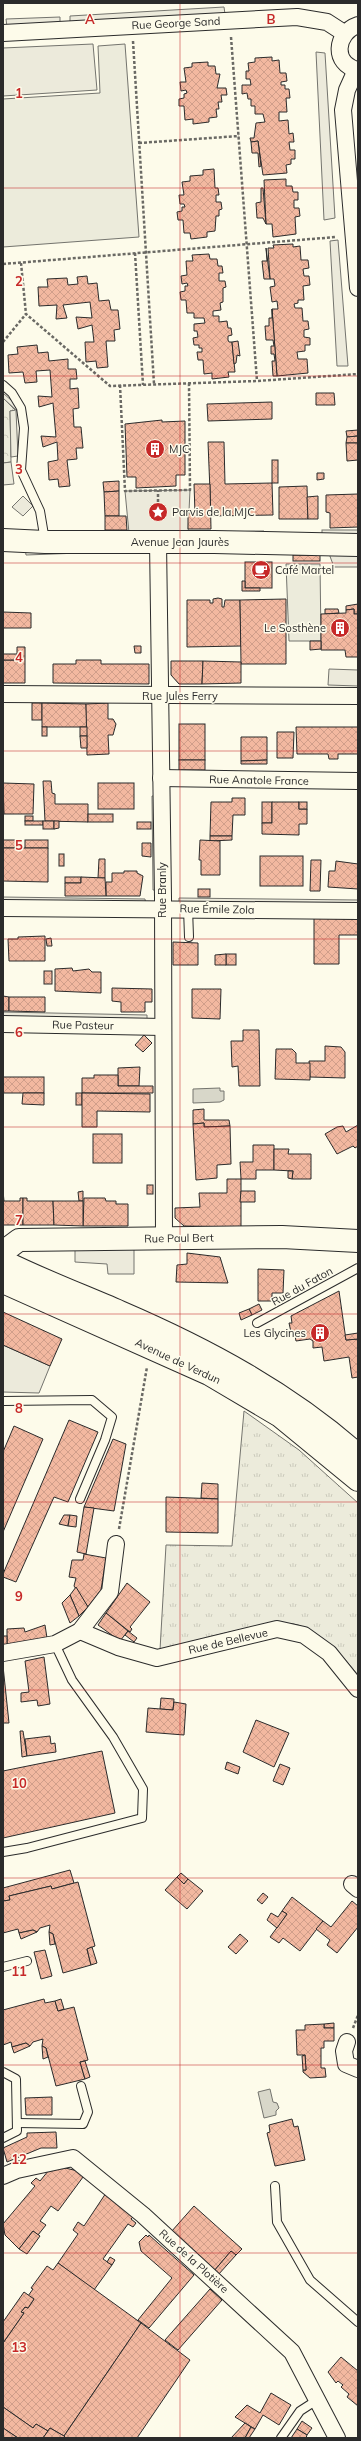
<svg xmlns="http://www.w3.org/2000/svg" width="361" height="2441" font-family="Mulish,sans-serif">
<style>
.grass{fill:url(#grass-tufts);stroke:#74746e}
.forest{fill:url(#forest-crowns);stroke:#74746e}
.park{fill:#ecebdb;stroke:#74746e}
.parking{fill:#eceadb;stroke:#74746e}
.water{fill:#d8d7c9;stroke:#74746e}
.building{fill:url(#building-cross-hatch);stroke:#2b2b2b}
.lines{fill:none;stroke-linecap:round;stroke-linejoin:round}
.lane-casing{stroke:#2b2b2b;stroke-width:10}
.street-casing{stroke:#2b2b2b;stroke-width:18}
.secondary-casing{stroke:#2b2b2b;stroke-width:24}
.primary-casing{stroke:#2b2b2b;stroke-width:24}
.path{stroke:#6a6964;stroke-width:2.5;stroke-dasharray:3 2;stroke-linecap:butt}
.lane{stroke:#fdfbea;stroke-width:8}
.street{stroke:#fdfbea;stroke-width:16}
.secondary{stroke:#fdfbea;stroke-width:22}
.primary{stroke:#fdfbea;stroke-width:22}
.grid{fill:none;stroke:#c62828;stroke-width:1;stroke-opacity:0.55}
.labels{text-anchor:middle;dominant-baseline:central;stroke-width:3;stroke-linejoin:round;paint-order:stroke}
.street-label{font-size:11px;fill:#2b2b2b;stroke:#fdfbea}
.poi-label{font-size:11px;fill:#2b2b2b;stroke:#fdfbea;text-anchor:start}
.grid-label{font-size:13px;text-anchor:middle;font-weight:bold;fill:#c62828;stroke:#fdfbea;stroke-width:3;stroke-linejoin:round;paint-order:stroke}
</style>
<defs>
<pattern id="grass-tufts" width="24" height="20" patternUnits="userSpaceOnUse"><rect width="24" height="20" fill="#ecebdb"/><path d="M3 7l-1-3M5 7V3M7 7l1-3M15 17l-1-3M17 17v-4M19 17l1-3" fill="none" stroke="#cbcabc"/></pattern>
<pattern id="forest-crowns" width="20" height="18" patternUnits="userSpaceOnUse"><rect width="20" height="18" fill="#ecebdb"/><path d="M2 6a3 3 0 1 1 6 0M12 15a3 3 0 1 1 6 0" fill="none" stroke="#cbcabc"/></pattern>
<pattern id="building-cross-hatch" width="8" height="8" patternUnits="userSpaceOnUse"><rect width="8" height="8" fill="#f2b8a0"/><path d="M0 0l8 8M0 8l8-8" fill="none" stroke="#d09e8a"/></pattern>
</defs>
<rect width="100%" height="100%" fill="#fdfbea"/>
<!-- grass -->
<path class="grass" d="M244 1411 299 1450 358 1503V1675C341 1654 324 1634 298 1625 274 1617 188 1643 160 1650L166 1545 232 1546Z"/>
<!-- forest -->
<path class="forest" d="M3 398 16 411H10L11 462 3 463Z"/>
<!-- park -->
<g class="park">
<path d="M125 44 139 237 3 247V99L100 93 98 46Z"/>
<path d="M286 564H320L321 641H289Z"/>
</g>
<!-- parking -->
<g class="parking">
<path d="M224 7 225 14 70 23V16Z"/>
<path d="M60 17V23L7 27 6 19Z"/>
<path d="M93 44 97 90 3 96V48Z"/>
<path d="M316 52 325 53 335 218 324 220Z"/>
<path d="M338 240 348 366H337L330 241Z"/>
<path d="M3 393 20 408 16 411 18 456 11 457 10 411 16 410 3 398Z"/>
<path d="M11 462 14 484 3 485V463Z"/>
<path d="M190 490 188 533 264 531V539L129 533 125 491Z"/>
<path d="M23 496 33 506 23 516 12 507Z"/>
<rect x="322" y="530" width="36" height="8"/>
<path d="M25 547H80V553L26 555Z"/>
<path d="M328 551H358V567H334Z"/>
<path d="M329 669 358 670V686L328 685Z"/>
<path d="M152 796H159L160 890H153Z"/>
<path d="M3 897 145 899 146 906 3 904Z"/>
<path d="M179 898 358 900V908L179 905Z"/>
<path d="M3 1012 147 1015V1022L3 1019Z"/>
<path d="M75 1248H134V1274H108L107 1264 75 1262Z"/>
<path d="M3 1345 50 1366 39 1393 3 1392Z"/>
</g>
<!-- water -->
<g class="water">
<path d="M220 1088V1091H224V1100L220 1102 193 1103V1089Z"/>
<path d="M270 2089 273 2102 277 2103 279 2108 276 2111V2115L264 2118 258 2092Z"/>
</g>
<!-- building -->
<g class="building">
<path d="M272 57V61L279 60 280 73H286L287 81 281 82V85H285V89H289L290 98H286L287 112H279V121L288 120 289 134 293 133 294 142H289L290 150H295V159H291V164L286 165 287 173 263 175 258 141 251 142 250 138H254L256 123 265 122 263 114H255V106H251V99H248L247 93 242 94V85H251L250 79H246V71H249L248 63 255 62V58Z"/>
<path d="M208 62V66H215L216 74H220L217 88H226L227 95H221L222 102H218L219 109H216L217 117 209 118V122L193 124V119L185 120 184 106H179V99L184 98V94L187 93 186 90 181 91 180 82H186L184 68 192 67V63Z"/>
<path d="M258 141 261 166 259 167 258 153H252L251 142Z"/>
<path d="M214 169 215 188H218L219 195H216V202H221L222 209 219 210V216H216L215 231 207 232V237L191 239 190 233H184L183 220H178L177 212 182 211V207H185L184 204H180L179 195H184L182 182 190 181V176L203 175V170Z"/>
<path d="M286 179V186H292L293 192H298V200H294V208H299L300 216 295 217 296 234 273 237 272 224H266L264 180Z"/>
<path d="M261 188H263L266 224 263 218H257L256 203 261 202Z"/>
<path d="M293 244V247L300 246 301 260H308L309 268 303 269 304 276H309L310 285 303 286 304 300H298V303L294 304 295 308H302L303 321H308L309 329 304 330V337L310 338V345H305V351L297 352 298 359H307L308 373 277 376 272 309H278L277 301 272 302 270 287 275 286 274 279H270L268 248H274L273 245Z"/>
<path d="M266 248 270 279H264L262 261H267Z"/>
<path d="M209 254 210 259H217L218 266H222L223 273H219V281H225L226 287 223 288V302L220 303 221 310 213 311V316H219V322L227 321 228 328H231L232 335 228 336V340L229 342H232L235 372H228L229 377 212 379V373L204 374 203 360H198L197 352H202V348H199V345H194L193 338 198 337 197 331H194V324L205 323 204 318H194V313H187L186 300H181L180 292 185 291V286H188L187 283 182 284 181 276 187 275 186 261H193L192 255Z"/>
<path d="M87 276 88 284 97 283 99 301 109 300 111 310H118L120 329 114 330 115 341H106L108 367 97 368 96 361 86 362 85 342H94L92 325 78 329 76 317 92 318 90 302 63 305 67 318 56 319 57 305 39 306 38 287H48L47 279 67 278 68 285 78 284 77 277Z"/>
<path d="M272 309 277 376H273L272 361H275L274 354H271V346H274L273 340H266L265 326H269V318H272Z"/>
<path d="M238 341 240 356 237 355 236 363 234 364 232 342Z"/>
<path d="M37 345 38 353 48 352 49 361 68 359V369H76L77 379H70V389L78 388 79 408 73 409 74 427H81L83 448H76L77 459 67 460 70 486 59 487 58 479 49 480 48 462 58 460 57 442 43 447 41 436 56 437 53 403 39 407 38 396 52 397 50 370 36 371 37 382 25 383 23 372 9 373 8 355 18 354 17 347Z"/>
<path d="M316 393H334L335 405H316Z"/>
<path d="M272 402V419L208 421 207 404Z"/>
<path d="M162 420V422L185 421V475H176V486L136 488V477H127L125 424Z"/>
<path d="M358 430V436L347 437 346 431Z"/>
<path d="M358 436V443H346L347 437Z"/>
<path d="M208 442H224L225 484 272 483 273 515 211 516Z"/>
<path d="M346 443H358V460L347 461Z"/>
<rect x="272" y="460" width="6" height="23"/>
<path d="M317 473H324V479L317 480Z"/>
<path d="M119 481V491L104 492 103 482Z"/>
<path d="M194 484H210L211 529H188V513H195Z"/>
<path d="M307 486 308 519H279V487Z"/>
<path d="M119 491V516H105L104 492Z"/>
<path d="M358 494V527L330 528V513L326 512V495Z"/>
<path d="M318 496V519H308L307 497Z"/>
<path d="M105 516H126L127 530H105Z"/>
<rect x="293" y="555" width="27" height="6"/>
<rect x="245" y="562" width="27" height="26"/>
<path d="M242 581H245V588H260V591H242Z"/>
<path d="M218 598 222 599V607H224L225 600H240L241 646 187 647V600H210V603H213V599Z"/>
<path d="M286 599V664H241L240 600Z"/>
<path d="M358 604V614H354V609L346 610V606Z"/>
<path d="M325 609H338L339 613 325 614Z"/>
<path d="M354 609V614H358V657H346L345 650H321V614L346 613V610Z"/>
<path d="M3 612 31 613V628H3Z"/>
<path d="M310 641H321V649L310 650Z"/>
<path d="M134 646H141V653H135Z"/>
<path d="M17 647H25V683H3V660H17Z"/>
<rect x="3" y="654" width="14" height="6"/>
<path d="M76 660H101V664H149V684L53 683V664H76Z"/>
<path d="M171 661H203L202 684H179L171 675Z"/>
<path d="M203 661 241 662V683L202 684Z"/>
<rect x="32" y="703" width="10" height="17"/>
<path d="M42 703 86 704 87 727H42Z"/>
<path d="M108 703V719H113L116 724 113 735H108L109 754 87 755 86 704Z"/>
<rect x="179" y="724" width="26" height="36"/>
<rect x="42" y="727" width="5" height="9"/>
<rect x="80" y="727" width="7" height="9"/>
<path d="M296 727H358V754H338V759H329L328 754H297Z"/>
<path d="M277 732H294L293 758H277Z"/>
<path d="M80 736H87V748H81Z"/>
<path d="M241 737H267V760L241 761Z"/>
<rect x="179" y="760" width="26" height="10"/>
<path d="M267 760V764H241V761Z"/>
<path d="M43 781H51L52 793 55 794V804H88V822L45 821Z"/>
<path d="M3 783 34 784 33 814H4Z"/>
<rect x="98" y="783" width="36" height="26"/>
<path d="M232 798H245V815H233L232 836H210L211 802H232Z"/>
<rect x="262" y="802" width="10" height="21"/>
<path d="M272 802H299V809H307V824H299V835L262 834V823H272Z"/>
<rect x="299" y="802" width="8" height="7"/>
<rect x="88" y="814" width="25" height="8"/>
<rect x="25" y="816" width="8" height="5"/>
<rect x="25" y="821" width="18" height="4"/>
<rect x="43" y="821" width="11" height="8"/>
<path d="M54 821H59V828L54 829Z"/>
<rect x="137" y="822" width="14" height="7"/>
<path d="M210 836H232V840L210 841Z"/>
<rect x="3" y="840" width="17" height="8"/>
<rect x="25" y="840" width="23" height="8"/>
<path d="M200 840 220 841V875H201V860H199Z"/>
<path d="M142 843H151V857L142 856Z"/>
<path d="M3 848H48V882L3 881Z"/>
<rect x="59" y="854" width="5" height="12"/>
<rect x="260" y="856" width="43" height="30"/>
<path d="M99 859H105V878H98Z"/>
<path d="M311 860H321L320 891H310Z"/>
<path d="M336 861 358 864V889L328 887 329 871H335Z"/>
<path d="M124 871H137V873L143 876 140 896H106V882H112V873H124Z"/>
<rect x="65" y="877" width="16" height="6"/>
<path d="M81 877 105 878 106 896H65V883H81Z"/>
<rect x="198" y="889" width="12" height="8"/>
<path d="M314 918 358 919V935H339V964H314Z"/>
<path d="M45 936V961H9L8 939H18V937Z"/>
<path d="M51 938 52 946H47L46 939Z"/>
<path d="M173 942 198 943V965H173Z"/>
<rect x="226" y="954" width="10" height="11"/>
<path d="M226 954V965H215V955Z"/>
<path d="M72 968 73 971 89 969 92 972H101V993L55 991V969Z"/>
<rect x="44" y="971" width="8" height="13"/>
<path d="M112 988 152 989V1002H145V1012H121V1002L112 1001Z"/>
<path d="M192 989H221L220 1019 192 1018Z"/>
<path d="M3 996 9 997V1011H3Z"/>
<path d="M9 997H45V1012L9 1011Z"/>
<path d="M243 1030H259L260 1086H239L238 1066 232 1067 231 1041H243Z"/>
<path d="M144 1035 152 1043 143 1052 135 1045Z"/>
<path d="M325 1046 341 1047 345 1052V1078L310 1077 309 1061H325Z"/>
<path d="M276 1049H292L296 1053V1063H310V1080L275 1079Z"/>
<path d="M140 1067 139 1086H118V1068Z"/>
<path d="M94 1075H118V1086H153V1093H82V1078H94Z"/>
<rect x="3" y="1077" width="41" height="16"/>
<path d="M23 1093H44V1105L22 1104Z"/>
<rect x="76" y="1093" width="6" height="12"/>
<path d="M82 1093 150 1094V1112L97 1111V1127H82Z"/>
<path d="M204 1109V1120H229L230 1126 204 1127V1123L193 1124V1110Z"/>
<path d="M204 1123V1127L230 1126 231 1164 217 1165V1178L196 1180 193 1124Z"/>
<path d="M358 1125V1146L355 1148 353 1146 337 1154 325 1134 337 1127 343 1126 346 1132Z"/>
<rect x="93" y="1134" width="29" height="29"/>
<path d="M253 1145H274V1170H256V1179H241L240 1162H253Z"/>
<path d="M274 1149H289L288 1154H311V1179H292L293 1171 274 1170Z"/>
<path d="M288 1171H293L292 1179 288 1178Z"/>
<path d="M227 1179H241V1227L184 1226 175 1218V1208L200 1207 199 1193H227Z"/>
<rect x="147" y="1185" width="6" height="9"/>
<path d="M3 1191 4 1201H20V1198H23V1225H3Z"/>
<path d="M83 1191V1201H79L78 1192Z"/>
<path d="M241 1191H255V1202H240Z"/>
<path d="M23 1198H27V1201H53L54 1225H23Z"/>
<path d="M84 1198H105L106 1201H116V1204H128V1226H83Z"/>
<path d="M53 1201H83V1226L54 1225Z"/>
<path d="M187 1253 220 1257 228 1283 176 1282 177 1265 187 1264Z"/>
<path d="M258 1269 284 1270 283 1293H272V1301H258Z"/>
<path d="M339 1291 346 1340 358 1339V1377L352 1378 349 1357 324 1361 322 1347 313 1348V1341L310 1339 296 1341 294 1331 291 1332 289 1323H292L291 1316Z"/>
<path d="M259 1304 262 1310 252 1315 249 1309Z"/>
<path d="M249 1309 252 1315 241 1320 239 1313Z"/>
<path d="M3 1312 62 1339 50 1366 3 1345Z"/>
<path d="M358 1333V1339L346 1340 345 1335Z"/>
<path d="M69 1420 98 1432 68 1502 54 1497 16 1582 3 1577V1574Z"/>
<path d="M14 1426 43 1439 3 1532V1452Z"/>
<path d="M113 1439 126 1444 114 1511 84 1507Z"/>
<path d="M202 1483 218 1484V1499L201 1498Z"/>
<path d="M166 1497 218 1499V1533L166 1532Z"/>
<path d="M84 1507 94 1508 86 1554 77 1552Z"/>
<path d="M64 1515H70L68 1526 59 1524Z"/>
<path d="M70 1515 77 1516 76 1527 68 1526Z"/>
<path d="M84 1554 106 1558 101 1590 88 1607 74 1586 76 1578 69 1577 72 1560H83Z"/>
<path d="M127 1583 150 1602 130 1627 132 1629 130 1632 106 1613Z"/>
<path d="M76 1587 88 1607 79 1616 70 1595Z"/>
<path d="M70 1595 79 1616 70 1623 62 1603Z"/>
<path d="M106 1613 128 1631 120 1641 98 1625Z"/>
<path d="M45 1625 47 1638 7 1646V1629L24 1628 25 1632Z"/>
<path d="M128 1631 137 1638 134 1642 125 1635Z"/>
<rect x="3" y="1636" width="4" height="10"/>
<path d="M44 1657 50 1704 38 1706 37 1700 21 1702V1693L29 1692 25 1661Z"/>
<path d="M3 1666 9 1723H3Z"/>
<path d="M161 1698 174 1699 173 1710 160 1709Z"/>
<path d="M174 1702 186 1704 184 1735 146 1732 148 1708 173 1710Z"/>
<path d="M256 1720 289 1733 274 1767 243 1752Z"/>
<path d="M20 1731H23L27 1756 22 1757Z"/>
<path d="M50 1736 51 1744 55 1743 56 1752 27 1756 25 1739Z"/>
<path d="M102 1751 115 1813 3 1838V1771Z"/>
<path d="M227 1762 240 1767 238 1774 225 1769Z"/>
<path d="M280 1764 290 1768 283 1785 273 1781Z"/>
<path d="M70 1870 74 1883 52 1889 51 1886 9 1896 10 1900 3 1901V1888Z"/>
<path d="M181 1873 188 1879 184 1884 177 1877Z"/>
<path d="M177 1877 184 1884 188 1879 203 1891 187 1909 165 1890Z"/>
<path d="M78 1882 95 1946 87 1949 91 1965 63 1973 53 1934 49 1932 50 1925 40 1928 37 1932 33 1930 19 1933 18 1929 3 1933V1901L10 1900 9 1896 51 1886 52 1889Z"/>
<path d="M263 1893 268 1897 262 1904 257 1900Z"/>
<path d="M292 1897 323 1921 300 1951 283 1938 279 1943 270 1937 287 1914 282 1911Z"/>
<path d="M352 1901 358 1906V1927L337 1953 327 1945 330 1940 316 1929 323 1921 331 1927Z"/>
<path d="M282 1911 287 1914 277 1928 267 1920 271 1913 278 1917Z"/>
<path d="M33 1930 37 1932 21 1939 19 1933Z"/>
<path d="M49 1932 53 1934 55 1944 50 1945Z"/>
<path d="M240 1934 248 1941 236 1954 228 1947Z"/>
<path d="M92 1947 97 1963 91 1965 87 1949Z"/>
<path d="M45 1950 52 1976 41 1979 34 1952Z"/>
<path d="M44 1999 45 2003 55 2001 58 2011 74 2007 88 2060 80 2062 85 2079 56 2086 46 2048 42 2046 43 2039 33 2042 30 2046 26 2043 12 2047 11 2042 3 2045V2010Z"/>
<path d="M61 1999 64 2009 58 2011 55 2001Z"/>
<path d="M334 2023V2028H324V2024Z"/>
<path d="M324 2024V2028H334V2041H324V2048H321V2068H325L326 2077 310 2078 303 2072V2070H306L305 2055H297L296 2030H305V2025Z"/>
<path d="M26 2043 30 2046 14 2053 12 2047Z"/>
<path d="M42 2046 46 2048 48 2057 43 2059Z"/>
<path d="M305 2055 306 2070H303L302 2056Z"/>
<path d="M85 2061 90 2077 85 2079 80 2062Z"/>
<path d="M52 2097V2115H26L25 2098Z"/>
<path d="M292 2119 294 2127 298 2126 305 2160 275 2166 267 2133 270 2132 269 2125Z"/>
<path d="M56 2132 57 2148H41L7 2162 3 2148 27 2137V2133Z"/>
<path d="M53 2165 86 2173 58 2211 51 2206 40 2221 46 2225 38 2235 33 2231 19 2249 5 2235 3 2224 35 2186 31 2183 36 2178 40 2181Z"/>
<path d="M106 2193 133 2217 131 2219 136 2223 133 2227 128 2224 103 2259 112 2265 94 2290 58 2263 78 2234 73 2230 78 2222 84 2226Z"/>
<path d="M194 2206 242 2249 236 2255 231 2251 214 2271 171 2232Z"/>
<path d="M33 2231 40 2236 27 2254 19 2249Z"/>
<path d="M146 2235 148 2237 149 2235 194 2275 149 2328 138 2320 172 2278 141 2251 139 2242Z"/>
<path d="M231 2251 236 2255 218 2275 214 2271Z"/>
<path d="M110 2257 115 2260 112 2265 107 2262Z"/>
<path d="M58 2263 141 2323 64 2436 50 2428 48 2431 36 2424 33 2428 3 2407V2343L24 2313 21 2312 25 2307 28 2308 34 2299 28 2296 33 2289 31 2288 47 2266 53 2270Z"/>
<path d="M210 2289 222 2300 178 2350 165 2340Z"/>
<path d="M24 2292 34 2299 28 2308 25 2307 21 2312 24 2313 3 2343V2322Z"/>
<path d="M141 2323 190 2360 137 2438H66L64 2436Z"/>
<path d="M341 2357 358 2371V2406L347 2397 349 2394 341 2387 343 2385 338 2381 336 2383 328 2372Z"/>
<path d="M271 2393 291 2405 279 2425 263 2415 255 2429 235 2417 247 2405 260 2413Z"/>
<path d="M3 2407 33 2428 36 2424 48 2431 43 2438H18L3 2428Z"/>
<path d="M302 2421 312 2428 307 2435 297 2429Z"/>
<path d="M245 2423 251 2427 245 2438H231Z"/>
<path d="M251 2427 255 2429 249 2438H245Z"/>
<path d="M3 2428 18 2438H3Z"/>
<path d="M50 2428 64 2436 66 2438H43Z"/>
<path d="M297 2429 307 2435 306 2438H291Z"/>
</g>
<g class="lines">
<defs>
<g id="lane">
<path d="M3 385 12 393 21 408 24 428 21 470 40 511 45 541"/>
<path d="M188 908 189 937"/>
<path d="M257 1323 358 1268"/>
<path d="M3 1401 92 1400 112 1417 105 1440 80 1499"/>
<path d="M3 1852 27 1848 142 1818 143 1789 113 1737 72 1680 55 1644"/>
<path d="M3 1967 27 1961"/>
<path d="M3 2072 16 2079 17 2131 3 2138"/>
<path d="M17 2123 83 2124 88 2112 81 2086"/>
<path d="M275 2186 277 2222 310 2280 358 2322"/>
<path d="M281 2438 300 2411 317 2400"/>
</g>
<g id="street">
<path d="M358 25C335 33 332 64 358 70"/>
<path d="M3 33 297 17 327 22 344 33"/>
<path d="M356 70 347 90 343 110 358 288"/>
<path d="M158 542 163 897 164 1238"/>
<path d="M3 694 358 696"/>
<path d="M161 778 358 781"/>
<path d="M3 908 358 911"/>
<path d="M3 1024 163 1027"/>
<path d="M80 1631 118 1647 157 1658 277 1629 304 1635 329 1653 358 1689"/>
<path d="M3 1653 55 1644 80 1631 110 1592 116 1544"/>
<path d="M352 1884 358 1889"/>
<path d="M347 2042 344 2051 346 2064 358 2069"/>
<path d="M3 2176 17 2170 73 2158 143 2215 292 2352 337 2438"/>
</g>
<g id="secondary">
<path d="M3 540 45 542H214L358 545"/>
<path d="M3 1252 19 1240 282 1237 358 1241"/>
</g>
<g id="primary">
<path d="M3 1261C41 1280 81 1295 120 1312 206 1349 288 1393 358 1455"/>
<path d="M3 1282 209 1374 280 1416 358 1480"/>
</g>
</defs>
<!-- lane casing -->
<use href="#lane" class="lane-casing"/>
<!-- street casing -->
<use href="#street" class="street-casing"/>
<!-- secondary casing -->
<use href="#secondary" class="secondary-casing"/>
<!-- primary casing -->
<use href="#primary" class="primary-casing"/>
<!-- path -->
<g class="path">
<path d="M231 37 257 381"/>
<path d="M133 41 154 384"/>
<path d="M139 143 239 136"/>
<path d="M135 253 143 385"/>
<path d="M21 263 26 314 110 386 257 381 358 374"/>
<path d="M3 264 336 237"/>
<path d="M3 342 26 314"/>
<path d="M120 385 125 491 190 490 189 383"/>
<path d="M158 522V491"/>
<path d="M119 1529 147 1367"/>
<path d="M353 2028 358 2015"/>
</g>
<!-- lane -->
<use href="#lane" class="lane"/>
<!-- street -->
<use href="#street" class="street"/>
<!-- secondary -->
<use href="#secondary" class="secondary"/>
<!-- primary -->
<use href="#primary" class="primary"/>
</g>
<!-- grid -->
<path class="grid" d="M180 3V2438M3 188H358M3 376H358M3 563H358M3 751H358M3 939H358M3 1127H358M3 1314H358M3 1502H358M3 1690H358M3 1878H358M3 2065H358M3 2253H358"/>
<!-- icons -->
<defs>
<symbol id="building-disc" viewBox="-11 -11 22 22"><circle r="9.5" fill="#c62828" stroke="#fdfbea"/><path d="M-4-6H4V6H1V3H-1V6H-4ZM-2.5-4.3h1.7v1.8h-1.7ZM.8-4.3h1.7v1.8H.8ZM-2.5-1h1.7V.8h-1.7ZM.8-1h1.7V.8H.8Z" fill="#fff"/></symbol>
<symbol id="sight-disc" viewBox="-11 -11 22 22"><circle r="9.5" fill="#c62828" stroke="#fdfbea"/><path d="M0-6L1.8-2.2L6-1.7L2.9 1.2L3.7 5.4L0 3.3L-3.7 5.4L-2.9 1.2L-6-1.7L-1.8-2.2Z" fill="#fff"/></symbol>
<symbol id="cafe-disc" viewBox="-11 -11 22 22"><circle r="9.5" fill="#c62828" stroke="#fdfbea"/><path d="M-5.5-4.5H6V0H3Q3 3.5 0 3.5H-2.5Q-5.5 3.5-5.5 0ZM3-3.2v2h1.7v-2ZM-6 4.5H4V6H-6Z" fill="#fff"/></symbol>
</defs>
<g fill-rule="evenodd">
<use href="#building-disc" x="144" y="438" width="22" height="22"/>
<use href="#sight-disc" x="147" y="501" width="22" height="22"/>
<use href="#cafe-disc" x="250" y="559" width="22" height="22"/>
<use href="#building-disc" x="329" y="617" width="22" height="22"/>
<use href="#building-disc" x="309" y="1322" width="22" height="22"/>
</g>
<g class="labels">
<!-- street labels -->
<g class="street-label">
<text transform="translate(176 23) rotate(-3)">Rue George Sand</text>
<text x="180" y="542">Avenue Jean Jaurès</text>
<text x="180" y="696">Rue Jules Ferry</text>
<text transform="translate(259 780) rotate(1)">Rue Anatole France</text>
<text transform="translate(162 890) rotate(-90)">Rue Branly</text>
<text transform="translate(217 909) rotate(1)">Rue Émile Zola</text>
<text transform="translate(83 1025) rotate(1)">Rue Pasteur</text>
<text transform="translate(179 1238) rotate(-1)">Rue Paul Bert</text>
<text transform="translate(302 1286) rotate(-29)">Rue du Faton</text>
<text transform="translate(178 1361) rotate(25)">Avenue de Verdun</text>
<text transform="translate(228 1641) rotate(-13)">Rue de Bellevue</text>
<text transform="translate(194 2261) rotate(42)">Rue de la Plotière</text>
</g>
<!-- poi labels -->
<g class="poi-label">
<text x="169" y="449">MJC</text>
<text x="172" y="512">Parvis de la MJC</text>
<text x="275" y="570">Café Martel</text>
<text x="326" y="628" text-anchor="end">Le Sosthène</text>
<text x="306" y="1333" text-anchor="end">Les Glycines</text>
</g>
</g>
<g class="grid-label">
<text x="90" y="24">A</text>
<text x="271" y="24">B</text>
<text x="19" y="98">1</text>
<text x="19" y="286">2</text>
<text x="19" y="474">3</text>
<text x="19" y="662">4</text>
<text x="19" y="850">5</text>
<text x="19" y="1037">6</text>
<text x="19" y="1225">7</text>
<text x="19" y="1413">8</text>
<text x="19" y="1601">9</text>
<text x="19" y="1788">10</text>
<text x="19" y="1976">11</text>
<text x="19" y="2164">12</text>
<text x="19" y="2352">13</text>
</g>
<!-- border -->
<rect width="361" height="2441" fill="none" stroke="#2b2b2b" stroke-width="8"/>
</svg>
